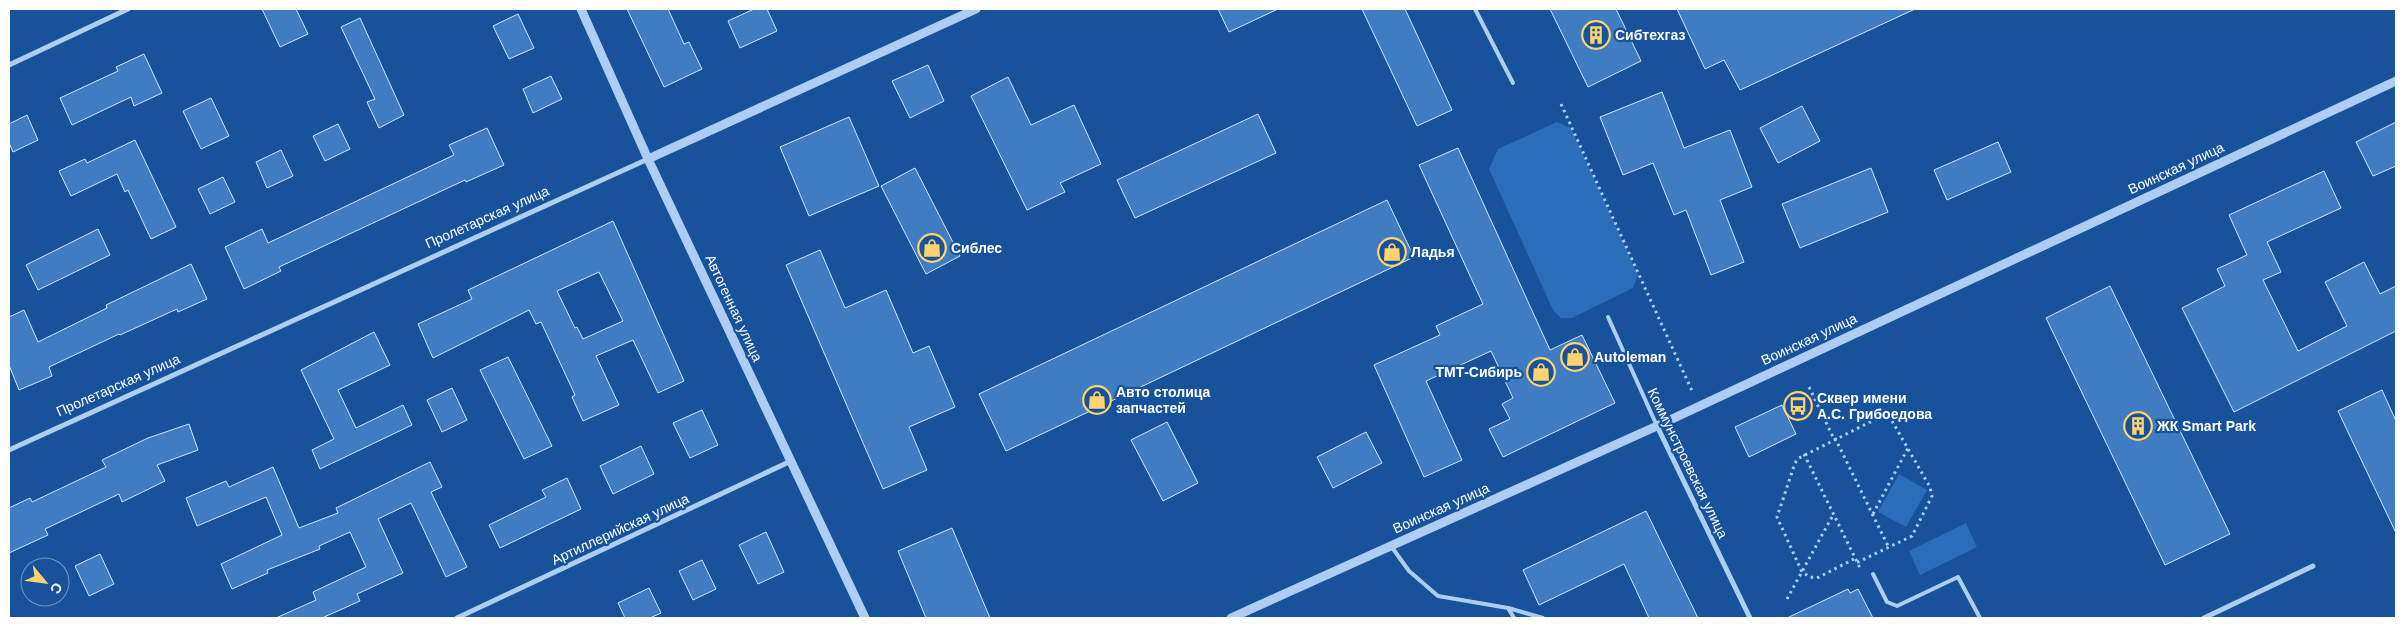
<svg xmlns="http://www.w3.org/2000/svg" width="2405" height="627" font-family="Arial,sans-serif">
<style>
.green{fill:#2a6db8}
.building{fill:#407cc1;stroke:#d4e7fc;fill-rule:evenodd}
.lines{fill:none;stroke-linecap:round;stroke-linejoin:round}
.path{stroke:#adcdf2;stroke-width:3;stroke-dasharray:2.5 4;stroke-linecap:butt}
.service{stroke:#adcdf2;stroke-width:4}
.minor{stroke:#adcdf2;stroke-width:5}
.tertiary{stroke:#adcdf2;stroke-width:9}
.labels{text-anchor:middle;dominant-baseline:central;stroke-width:4.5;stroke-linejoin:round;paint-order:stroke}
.poi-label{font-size:14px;font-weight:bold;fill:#fff;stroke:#17529b;text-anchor:start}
.street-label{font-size:14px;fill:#fff;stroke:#17529b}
</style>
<rect width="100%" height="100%" fill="#17529b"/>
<!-- green -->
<g class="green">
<path d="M1557 122 1571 128 1638 275 1633 288 1572 318H1561L1553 310 1489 169 1498 149Z"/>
<path d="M1899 474 1927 490 1906 527 1878 512Z"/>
<path d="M1966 523 1977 547 1920 575 1909 551Z"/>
</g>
<!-- building -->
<g class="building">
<path d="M262 9H296L308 34 280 47Z"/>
<path d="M627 9H668L684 44 689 42 702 69 664 87Z"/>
<path d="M754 9H767L777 31 740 48 728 21Z"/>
<path d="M1218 9H1278L1229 32Z"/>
<path d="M1362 9H1405L1452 110 1417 126Z"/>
<path d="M1550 9H1616L1641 61 1588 87Z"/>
<path d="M1677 9H1915L1740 90 1724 60 1705 69Z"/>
<path d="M518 14 534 48 509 59 493 26Z"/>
<path d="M360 18 404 115 379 128 367 102 375 99 341 27Z"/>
<path d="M144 54 162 93 134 106 131 97 72 125 60 98 118 71 116 67Z"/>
<path d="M928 65 944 101 910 118 892 81Z"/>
<path d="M551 76 562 99 533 113 523 89Z"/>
<path d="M1008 77 1031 125 1074 105 1101 164 1060 183 1065 192 1027 210 971 96Z"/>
<path d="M1662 92 1684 148 1730 130 1752 187 1720 200 1744 262 1711 275 1686 210 1674 215 1653 163 1623 175 1600 117Z"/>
<path d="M211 98 229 136 201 149 183 111Z"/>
<path d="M1802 106 1820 141 1778 163 1760 128Z"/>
<path d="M1258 114 1276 153 1135 218 1117 180Z"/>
<path d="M27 115 38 140 13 152 9 143V124Z"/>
<path d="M849 117 879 186 809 216 780 147Z"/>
<path d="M2396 122V166L2373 176 2356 142Z"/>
<path d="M338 124 350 149 325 161 313 136Z"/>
<path d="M487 128 504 165 466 182 465 180 279 267 281 271 244 289 225 247 262 229 268 243 454 155 449 145Z"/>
<path d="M135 140 176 227 151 239 128 190 125 192 117 174 71 196 59 171 85 159 87 163Z"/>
<path d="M1998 142 2011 172 1947 200 1934 170Z"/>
<path d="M1458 148 1550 350 1582 335 1615 403 1503 457 1489 429 1510 419 1502 404 1513 398 1491 351 1426 381 1462 460 1424 477 1374 365 1440 335 1436 326 1483 304 1419 165Z"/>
<path d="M281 150 293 176 267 188 256 162Z"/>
<path d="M915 168 960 256 926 274 881 186Z"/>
<path d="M1871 168 1888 212 1800 248 1782 204Z"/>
<path d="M2324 171 2341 208 2267 242 2281 272 2263 280 2298 351 2347 326 2325 282 2364 262 2380 294 2396 286V331L2234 412 2182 308 2225 286 2217 269 2247 255 2229 215Z"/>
<path d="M223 177 235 202 210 214 198 189Z"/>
<path d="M1387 200 1414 257 1006 451 979 394Z"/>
<path d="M613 221 684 381 658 393 633 340 596 356 619 405 583 421 572 397 575 395 541 322 536 324 529 310 433 358 418 324 472 299 468 290ZM599 272 623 321 583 339 577 327 575 328 557 291Z"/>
<path d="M98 229 110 255 38 290 26 265Z"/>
<path d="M820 250 845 308 886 290 913 353 929 346 955 407 909 427 927 470 883 489 786 265Z"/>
<path d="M191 264 207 299 178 312 177 309 120 335 119 334 49 367 52 376 19 390 9 365V317L24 310 38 342 107 308 106 305Z"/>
<path d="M2110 286 2230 534 2165 565 2046 318Z"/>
<path d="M374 332 390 365 338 390 356 428 403 405 412 425 320 469 312 450 334 439 301 370Z"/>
<path d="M508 357 552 446 524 459 480 370Z"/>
<path d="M452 388 467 420 442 432 427 400Z"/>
<path d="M2382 390 2396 421V533L2338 411Z"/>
<path d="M1782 405 1796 434 1749 457 1735 427Z"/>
<path d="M702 410 718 445 690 458 673 423Z"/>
<path d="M1167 422 1198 483 1163 501 1131 440Z"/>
<path d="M189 424 198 450 157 465 165 481 122 502 119 494 45 529 48 535 9 553V508L30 498 32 502 106 467 102 460 148 438Z"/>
<path d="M1366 432 1382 463 1333 488 1317 457Z"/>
<path d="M641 446 654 474 613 494 600 466Z"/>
<path d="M430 462 442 487 431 492 467 567 446 577 411 503 378 519 403 573 357 594 360 601 322 618H276L316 600 313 592 366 567 350 532 319 546 320 549 267 570 268 573 232 589 221 564 282 535 266 497 197 526 186 498 226 481 229 487 273 467 299 528 338 513 336 508Z"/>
<path d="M567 478 581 509 500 548 489 525 546 497 542 490Z"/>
<path d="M1646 511 1698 618H1649L1624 564 1539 605 1523 570Z"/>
<path d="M952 528 990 618H926L898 551Z"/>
<path d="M766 532 784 572 758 584 739 545Z"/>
<path d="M100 554 114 584 89 596 75 566Z"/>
<path d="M702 560 716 589 693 600 679 571Z"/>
<path d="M649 588 661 613 650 618H625L618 603Z"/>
<path d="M1848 589 1850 593 1858 589 1873 618H1787Z"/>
</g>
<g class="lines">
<!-- path -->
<g class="path">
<path d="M1561 104 1693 393"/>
<path d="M1809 387 1834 439"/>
<path d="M1835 438 1889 548"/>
<path d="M1804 454 1861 570"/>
<path d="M1873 514 1908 448"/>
<path d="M1854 559 1817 578 1810 577 1802 572 1777 517 1795 463 1799 458 1880 417H1887L1892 421 1930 487 1932 496 1912 536 1856 563"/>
<path d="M1787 599 1833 515"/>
</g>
<!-- service -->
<g class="service">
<path d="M1475 9 1513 83"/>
<path d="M1608 317 1657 426"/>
<path d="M1391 546 1409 571 1438 596 1508 608 1543 618"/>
<path d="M1873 574 1887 602 1897 606 1958 577 1980 618"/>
<path d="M1508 608 1514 618"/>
</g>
<!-- minor -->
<g class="minor">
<path d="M9 65 128 9"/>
<path d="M1657 426 1750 618"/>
<path d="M9 450 648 159"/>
<path d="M457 618 791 461"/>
<path d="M2204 618 2313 566"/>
</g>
<!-- tertiary -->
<g class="tertiary">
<path d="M581 9 648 159 865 618"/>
<path d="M648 159 976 9"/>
<path d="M1231 618 1657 426 2396 81"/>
</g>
</g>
<!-- icons -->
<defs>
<symbol id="building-ring" viewBox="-11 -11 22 22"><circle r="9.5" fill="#17529b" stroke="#ffd36e" stroke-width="1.5"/><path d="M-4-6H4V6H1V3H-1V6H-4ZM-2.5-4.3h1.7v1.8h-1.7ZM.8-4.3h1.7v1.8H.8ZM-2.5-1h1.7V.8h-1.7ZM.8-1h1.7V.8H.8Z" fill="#ffd36e"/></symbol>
<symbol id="shop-ring" viewBox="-11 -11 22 22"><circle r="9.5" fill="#17529b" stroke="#ffd36e" stroke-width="1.5"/><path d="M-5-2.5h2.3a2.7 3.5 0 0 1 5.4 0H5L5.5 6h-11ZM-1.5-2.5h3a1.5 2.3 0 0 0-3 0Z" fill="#ffd36e"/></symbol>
<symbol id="bus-ring" viewBox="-11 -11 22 22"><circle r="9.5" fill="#17529b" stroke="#ffd36e" stroke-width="1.5"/><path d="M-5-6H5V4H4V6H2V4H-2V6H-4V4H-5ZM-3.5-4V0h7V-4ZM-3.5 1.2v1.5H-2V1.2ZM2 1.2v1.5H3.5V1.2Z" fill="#ffd36e"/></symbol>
</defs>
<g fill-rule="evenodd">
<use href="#building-ring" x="1580" y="19" width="32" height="32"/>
<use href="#shop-ring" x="916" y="232" width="32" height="32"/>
<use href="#shop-ring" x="1376" y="236" width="32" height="32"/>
<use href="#shop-ring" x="1559" y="341" width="32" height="32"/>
<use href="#shop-ring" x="1525" y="356" width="32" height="32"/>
<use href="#shop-ring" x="1081" y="384" width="32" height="32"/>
<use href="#bus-ring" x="1782" y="390" width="32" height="32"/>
<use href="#building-ring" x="2122" y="410" width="32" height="32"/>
</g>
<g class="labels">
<!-- poi labels -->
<g class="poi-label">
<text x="1615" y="35">Сибтехгаз</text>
<text x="951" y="248">Сиблес</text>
<text x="1411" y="252">Ладья</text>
<text x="1594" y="357">Autoleman</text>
<text x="1522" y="372" text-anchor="end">ТМТ-Сибирь</text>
<text x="1116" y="392">Авто столица<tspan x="1116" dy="16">запчастей</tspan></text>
<text x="1817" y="398">Сквер имени<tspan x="1817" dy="16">А.С. Грибоедова</tspan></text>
<text x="2157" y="426">ЖК Smart Park</text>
</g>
<!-- street labels -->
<g class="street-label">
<text transform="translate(2176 168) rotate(-25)">Воинская улица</text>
<text transform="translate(487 217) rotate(-24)">Пролетарская улица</text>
<text transform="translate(734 308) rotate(65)">Автогенная улица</text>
<text transform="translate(1809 339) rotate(-25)">Воинская улица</text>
<text transform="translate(118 385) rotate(-24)">Пролетарская улица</text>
<text transform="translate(1688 463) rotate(64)">Коммунстроевская улица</text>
<text transform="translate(1441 508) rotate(-24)">Воинская улица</text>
<text transform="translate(620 529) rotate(-25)">Артиллерийская улица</text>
</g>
</g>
<!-- border -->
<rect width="2405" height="627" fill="none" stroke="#ffffff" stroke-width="20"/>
<!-- north arrow -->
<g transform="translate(45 582) rotate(119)"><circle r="24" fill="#17529b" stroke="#7497c3"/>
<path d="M0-4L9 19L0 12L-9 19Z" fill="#ffd36e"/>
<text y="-8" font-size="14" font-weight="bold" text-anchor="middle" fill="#ffffff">С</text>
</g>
</svg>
